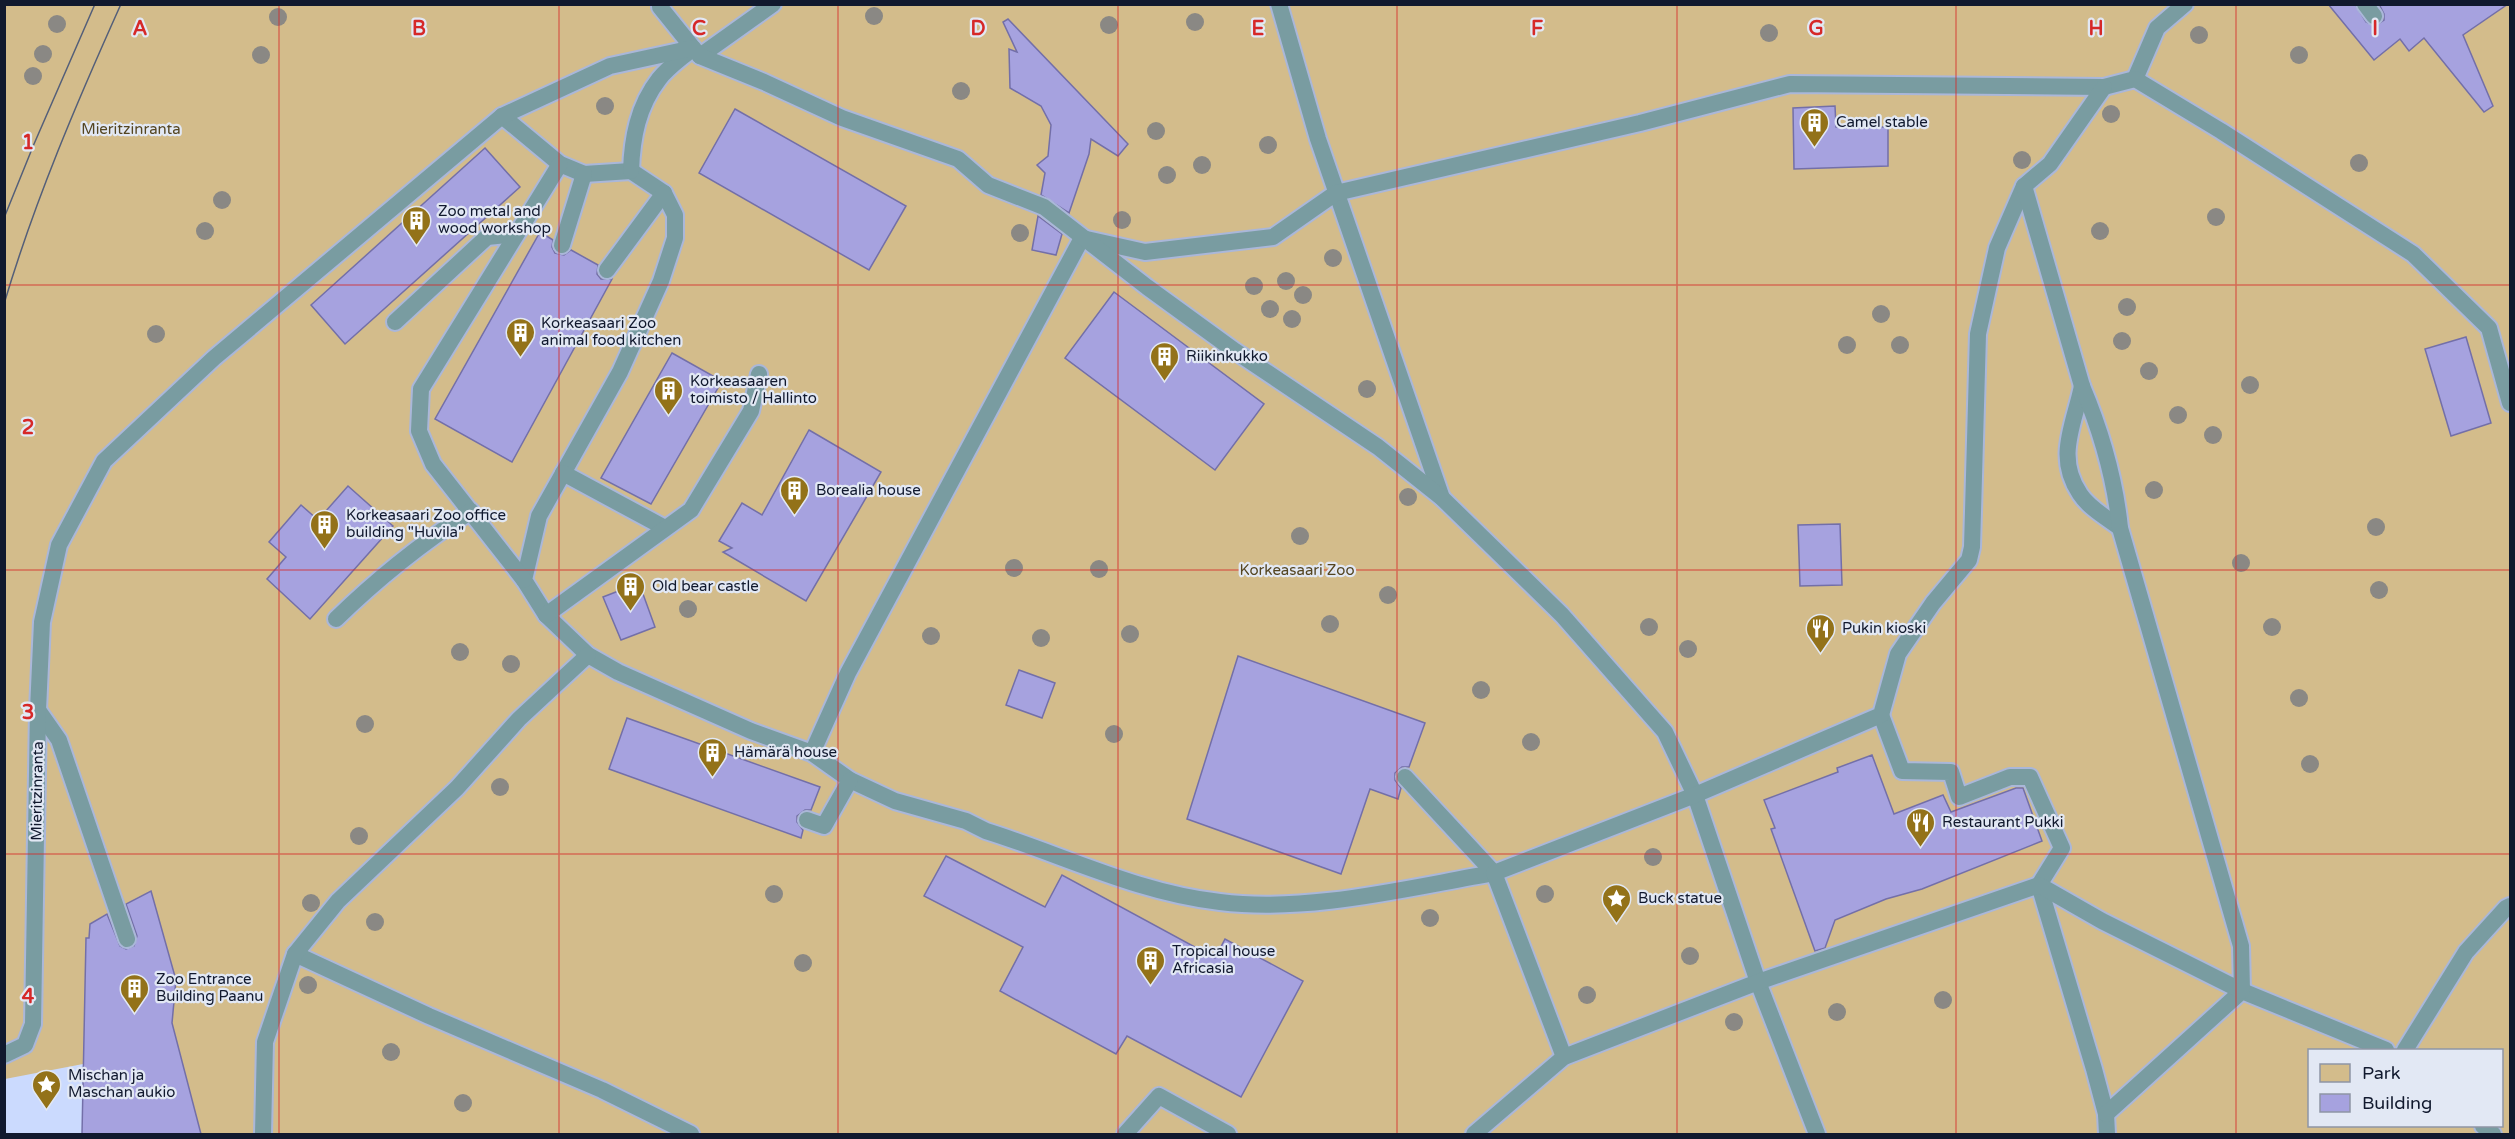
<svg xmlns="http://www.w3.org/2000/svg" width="2515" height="1139" font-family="'Varela Round',sans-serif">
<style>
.green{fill:#d3bc8b;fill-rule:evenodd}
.building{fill:#a6a2df;stroke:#736fa8;stroke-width:1.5}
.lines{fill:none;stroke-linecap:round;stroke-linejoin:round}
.service-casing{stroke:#aab7d9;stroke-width:20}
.service{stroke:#799ca1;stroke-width:16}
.tram{stroke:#545f79;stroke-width:1.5}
.tree{fill:#8a8884}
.grid{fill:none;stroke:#d62828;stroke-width:1.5;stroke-opacity:0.55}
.labels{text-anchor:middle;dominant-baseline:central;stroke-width:4.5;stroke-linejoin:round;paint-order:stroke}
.poi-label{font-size:15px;fill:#11192e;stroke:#e2e8f4;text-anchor:start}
.park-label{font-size:15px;fill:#544521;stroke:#e2e8f4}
.street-label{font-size:15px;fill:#11192e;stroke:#e2e8f4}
.grid-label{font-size:20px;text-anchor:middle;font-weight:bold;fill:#d62828;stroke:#e2e8f4;stroke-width:4.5;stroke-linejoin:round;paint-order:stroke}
</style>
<rect width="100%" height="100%" fill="#cbdafe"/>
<!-- green -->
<path class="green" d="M5 5H2510V1134H84L83 1064 5 1079ZM2310 1050H2502V1126H2310Z"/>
<!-- building -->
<g class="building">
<path d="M2328 4H2355L2366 22 2375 26 2384 20V14L2379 4H2508L2463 35 2493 106 2484 112 2424 38 2409 51 2400 39 2374 60Z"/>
<path d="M1008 19 1128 144 1118 156 1091 139 1089 154 1069 213 1041 195 1045 173 1037 165 1048 156 1051 125 1041 106 1010 88 1009 49 1017 52 1003 22Z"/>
<path d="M1835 106 1836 127H1888V166L1794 169 1793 108Z"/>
<path d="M735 109 906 206 869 270 699 173Z"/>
<path d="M485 148 520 187 345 344 311 305Z"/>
<path d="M1038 216 1062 234 1056 255 1032 250Z"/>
<path d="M540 232 553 240 552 247 555 253 564 255 571 250 598 265 597 274 601 279H612L512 462 435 419Z"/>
<path d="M1114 292 1264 404 1215 470 1065 358Z"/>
<path d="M2466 337 2491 423 2451 436 2425 349Z"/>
<path d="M672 353 722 381 651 504 601 478Z"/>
<path d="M809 430 881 472 806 601 723 552 732 548 719 541 742 503 762 515Z"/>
<path d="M348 486 393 526 310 619 267 579 286 557 269 542 301 505 318 520Z"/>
<path d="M1840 524 1842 585 1800 586 1798 525Z"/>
<path d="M639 583 655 627 621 640 603 597Z"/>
<path d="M1238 656 1425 723 1409 767H1402L1395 773V780L1401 788 1398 799 1370 789 1341 874 1187 819Z"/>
<path d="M1019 670 1055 683 1042 718 1006 705Z"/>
<path d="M627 718 820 787 811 810H805L797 816V822L803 830 801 838 609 769Z"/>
<path d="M1872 755 1894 814 1943 795 1951 812 2016 788H2023L2042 841 1922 889 1886 899 1835 920 1825 948 1815 951 1771 829 1775 828 1764 800 1838 772 1837 768Z"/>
<path d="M946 856 1045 907 1062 875 1215 958 1225 939 1303 981 1241 1097 1127 1036 1116 1054 1000 991 1023 947 924 896Z"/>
<path d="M151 891 176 980 172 1023 201 1134H82L86 938H89L90 924 107 914 120 946 126 949 134 946 137 936 126 904Z"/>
</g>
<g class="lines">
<defs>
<g id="service">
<path d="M1279 4 1318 139 1442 498"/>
<path d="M2365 4 2374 16"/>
<path d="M700 56 773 4"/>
<path d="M2135 79 2157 28 2185 4"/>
<path d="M502 116 560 164 584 174 631 171 664 193 675 215V238L661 281 620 372 539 516 524 580 546 615 588 655 618 672 751 731 812 753 850 780 895 801 966 821 986 831C1063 855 1138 893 1220 902 1309 913 1406 888 1494 873"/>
<path d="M631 171C632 138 638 106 659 79 668 67 682 58 693 48L660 7"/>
<path d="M562 245 584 174"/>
<path d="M607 270 664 193"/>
<path d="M395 322 487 237 516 234"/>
<path d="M2082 386C2074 425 2055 457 2080 494 2089 508 2107 518 2120 528"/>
<path d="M563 473 665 528"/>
<path d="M524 580 433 464 419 431 421 389 560 164"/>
<path d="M546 615 691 510 751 411 759 374"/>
<path d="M336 619C378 578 422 543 471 511"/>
<path d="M38 710 59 740 127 939"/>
<path d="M1881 715 1902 771 1951 772 1959 797 2010 777H2030L2062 848 2039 885 2094 1069 2106 1114 2107 1134"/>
<path d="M812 753 848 673 1082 238 1145 252 1273 237 1336 193 1640 123 1790 84 2104 87 2135 79 2221 131 2413 254 2489 328 2510 403"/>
<path d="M1405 777 1494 873"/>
<path d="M807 820 824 826 850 780"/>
<path d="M295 954 429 1016 602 1090 691 1134"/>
<path d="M2405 1050 2466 952 2506 908 2510 906"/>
<path d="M4 1055 25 1045 33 1024 38 710 42 622 59 545 104 461 214 358 502 116 610 66 693 48 700 56 764 82 842 118 958 159 988 185 1044 207 1147 287 1235 351 1378 447 1442 498 1562 615 1665 732 1695 795 1758 982 1817 1134"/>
<path d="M1564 1057 1494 873 1695 795 1881 715 1898 654 1933 603 1969 560 1972 547 1978 334 1997 248 2024 186 2050 164 2104 87"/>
<path d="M2106 1114 2242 991 2386 1050"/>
<path d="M2483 1126 2493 1134"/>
<path d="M263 1134 265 1042 295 954 338 901 457 788 519 719 588 655"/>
<path d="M1125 1134 1159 1096 1228 1134"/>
<path d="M1474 1134 1564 1057 1758 982 2039 885 2102 921 2242 991 2241 946 2120 528C2115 479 2101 431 2082 386L2024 186"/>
</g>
</defs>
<!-- service casing -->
<use href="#service" class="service-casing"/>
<!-- service -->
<use href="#service" class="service"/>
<!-- tram -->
<g class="tram">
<path d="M4 218 34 144 95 4"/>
<path d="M4 304C35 200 77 102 121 4"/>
</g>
</g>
<!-- trees -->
<g class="tree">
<circle cx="874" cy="16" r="9"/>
<circle cx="278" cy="17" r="9"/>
<circle cx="1195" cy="22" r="9"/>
<circle cx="57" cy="24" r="9"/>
<circle cx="1109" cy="25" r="9"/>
<circle cx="1769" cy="33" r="9"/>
<circle cx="2199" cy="35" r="9"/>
<circle cx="43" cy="54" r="9"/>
<circle cx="261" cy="55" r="9"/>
<circle cx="2299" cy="55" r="9"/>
<circle cx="33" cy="76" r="9"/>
<circle cx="961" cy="91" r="9"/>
<circle cx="605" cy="106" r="9"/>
<circle cx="2111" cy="114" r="9"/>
<circle cx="1156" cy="131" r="9"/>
<circle cx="1268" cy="145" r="9"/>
<circle cx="2022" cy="160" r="9"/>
<circle cx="2359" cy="163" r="9"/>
<circle cx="1202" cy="165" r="9"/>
<circle cx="1167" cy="175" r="9"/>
<circle cx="222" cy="200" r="9"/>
<circle cx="2216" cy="217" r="9"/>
<circle cx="1122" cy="220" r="9"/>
<circle cx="205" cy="231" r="9"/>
<circle cx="2100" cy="231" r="9"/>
<circle cx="1020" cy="233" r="9"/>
<circle cx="1333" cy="258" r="9"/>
<circle cx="1286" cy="281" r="9"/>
<circle cx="1254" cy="286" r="9"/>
<circle cx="1303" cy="295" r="9"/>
<circle cx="2127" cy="307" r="9"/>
<circle cx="1270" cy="309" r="9"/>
<circle cx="1881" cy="314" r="9"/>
<circle cx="1292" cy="319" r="9"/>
<circle cx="156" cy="334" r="9"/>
<circle cx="2122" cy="341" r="9"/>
<circle cx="1847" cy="345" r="9"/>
<circle cx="1900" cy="345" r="9"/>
<circle cx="2149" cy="371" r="9"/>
<circle cx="2250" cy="385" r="9"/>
<circle cx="1367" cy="389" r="9"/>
<circle cx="2178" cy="415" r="9"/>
<circle cx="2213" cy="435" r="9"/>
<circle cx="2154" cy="490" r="9"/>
<circle cx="1408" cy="497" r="9"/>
<circle cx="2376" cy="527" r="9"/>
<circle cx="1300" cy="536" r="9"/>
<circle cx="2241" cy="563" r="9"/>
<circle cx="1014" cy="568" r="9"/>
<circle cx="1099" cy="569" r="9"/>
<circle cx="2379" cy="590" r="9"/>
<circle cx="1388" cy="595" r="9"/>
<circle cx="688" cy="609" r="9"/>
<circle cx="1330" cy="624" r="9"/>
<circle cx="1649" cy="627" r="9"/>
<circle cx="2272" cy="627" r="9"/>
<circle cx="1130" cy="634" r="9"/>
<circle cx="931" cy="636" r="9"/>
<circle cx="1041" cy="638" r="9"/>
<circle cx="1688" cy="649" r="9"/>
<circle cx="460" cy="652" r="9"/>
<circle cx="511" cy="664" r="9"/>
<circle cx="1481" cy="690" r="9"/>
<circle cx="2299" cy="698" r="9"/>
<circle cx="365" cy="724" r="9"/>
<circle cx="1114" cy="734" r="9"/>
<circle cx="1531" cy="742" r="9"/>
<circle cx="2310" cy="764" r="9"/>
<circle cx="500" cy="787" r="9"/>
<circle cx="359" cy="836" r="9"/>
<circle cx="1653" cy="857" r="9"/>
<circle cx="774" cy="894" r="9"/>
<circle cx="1545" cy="894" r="9"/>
<circle cx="311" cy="903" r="9"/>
<circle cx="1430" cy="918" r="9"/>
<circle cx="375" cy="922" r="9"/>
<circle cx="1690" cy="956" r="9"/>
<circle cx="803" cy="963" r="9"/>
<circle cx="308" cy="985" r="9"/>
<circle cx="1587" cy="995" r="9"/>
<circle cx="1943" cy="1000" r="9"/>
<circle cx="1837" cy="1012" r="9"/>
<circle cx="1734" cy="1022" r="9"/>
<circle cx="391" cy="1052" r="9"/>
<circle cx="463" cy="1103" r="9"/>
</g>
<!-- grid -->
<path class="grid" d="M279 4V1134M559 4V1134M838 4V1134M1118 4V1134M1397 4V1134M1677 4V1134M1956 4V1134M2236 4V1134M4 285H2510M4 570H2510M4 854H2510"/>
<!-- icons -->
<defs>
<symbol id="building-pin" viewBox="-11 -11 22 30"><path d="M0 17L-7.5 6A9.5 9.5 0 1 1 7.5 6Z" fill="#937219" stroke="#e2e8f4"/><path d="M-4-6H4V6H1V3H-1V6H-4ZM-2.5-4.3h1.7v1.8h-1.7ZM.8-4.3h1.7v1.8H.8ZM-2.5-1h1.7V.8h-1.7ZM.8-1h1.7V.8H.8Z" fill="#fff"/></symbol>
<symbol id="restaurant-pin" viewBox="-11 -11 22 30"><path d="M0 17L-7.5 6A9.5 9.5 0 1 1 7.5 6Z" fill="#937219" stroke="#e2e8f4"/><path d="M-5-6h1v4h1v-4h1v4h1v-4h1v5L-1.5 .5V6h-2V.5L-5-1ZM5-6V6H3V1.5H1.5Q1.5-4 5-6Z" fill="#fff"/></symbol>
<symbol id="sight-pin" viewBox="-11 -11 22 30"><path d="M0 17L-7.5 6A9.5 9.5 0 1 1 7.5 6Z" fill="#937219" stroke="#e2e8f4"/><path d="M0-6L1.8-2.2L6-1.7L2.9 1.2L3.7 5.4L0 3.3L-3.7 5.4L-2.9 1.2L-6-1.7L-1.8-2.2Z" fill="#fff"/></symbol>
</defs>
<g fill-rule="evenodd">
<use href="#building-pin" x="1798" y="106" width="33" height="45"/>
<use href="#building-pin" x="400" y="204" width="33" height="45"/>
<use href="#building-pin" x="504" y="316" width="33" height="45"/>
<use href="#building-pin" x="1148" y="340" width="33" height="45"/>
<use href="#building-pin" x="652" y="374" width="33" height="45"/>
<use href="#building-pin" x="778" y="474" width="33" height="45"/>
<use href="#building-pin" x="308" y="508" width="33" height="45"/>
<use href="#building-pin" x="614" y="570" width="33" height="45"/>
<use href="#restaurant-pin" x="1804" y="612" width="33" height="45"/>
<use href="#building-pin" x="696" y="736" width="33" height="45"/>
<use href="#restaurant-pin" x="1904" y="806" width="33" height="45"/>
<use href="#sight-pin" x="1600" y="882" width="33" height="45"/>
<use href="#building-pin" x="1134" y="944" width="33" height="45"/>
<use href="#building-pin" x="118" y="972" width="33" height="45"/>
<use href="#sight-pin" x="30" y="1068" width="33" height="45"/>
</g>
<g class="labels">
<!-- poi labels -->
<g class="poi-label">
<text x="1836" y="122">Camel stable</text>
<text x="438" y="211">Zoo metal and<tspan x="438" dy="17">wood workshop</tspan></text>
<text x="541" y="323">Korkeasaari Zoo<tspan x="541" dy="17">animal food kitchen</tspan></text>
<text x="1186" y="356">Riikinkukko</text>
<text x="690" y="381">Korkeasaaren<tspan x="690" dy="17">toimisto / Hallinto</tspan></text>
<text x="816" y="490">Borealia house</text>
<text x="346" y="515">Korkeasaari Zoo office<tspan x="346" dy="17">building "Huvila"</tspan></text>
<text x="652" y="586">Old bear castle</text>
<text x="1842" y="628">Pukin kioski</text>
<text x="734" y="752">Hämärä house</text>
<text x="1942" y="822">Restaurant Pukki</text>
<text x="1638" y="898">Buck statue</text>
<text x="1172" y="951">Tropical house<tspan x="1172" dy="17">Africasia</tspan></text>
<text x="156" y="979">Zoo Entrance<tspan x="156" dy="17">Building Paanu</tspan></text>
<text x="68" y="1075">Mischan ja<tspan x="68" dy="17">Maschan aukio</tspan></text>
</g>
<!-- park labels -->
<g class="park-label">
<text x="131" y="129">Mieritzinranta</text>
<text x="1297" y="570">Korkeasaari Zoo</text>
</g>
<!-- street labels -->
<g class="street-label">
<text transform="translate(37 791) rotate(-89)">Mieritzinranta</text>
</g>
</g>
<g class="grid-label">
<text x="140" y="35">A</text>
<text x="419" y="35">B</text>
<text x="699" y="35">C</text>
<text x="978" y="35">D</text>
<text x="1258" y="35">E</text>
<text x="1537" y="35">F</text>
<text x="1816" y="35">G</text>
<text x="2096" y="35">H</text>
<text x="2375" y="35">I</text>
<text x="28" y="149">1</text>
<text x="28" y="434">2</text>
<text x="28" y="719">3</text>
<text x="28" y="1003">4</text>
</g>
<!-- border -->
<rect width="2515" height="1139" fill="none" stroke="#11192e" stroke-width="12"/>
<!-- legend -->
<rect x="2308" y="1049" width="195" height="78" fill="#e2e8f4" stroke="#8e95a5" stroke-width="1.5"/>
<rect x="2320" y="1064" width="30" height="18" fill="#d3bc8b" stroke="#8e95a5" stroke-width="1.5"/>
<text x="2362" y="1079" font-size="18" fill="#11192e">Park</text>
<rect x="2320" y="1094" width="30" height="18" fill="#a6a2df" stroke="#8e95a5" stroke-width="1.5"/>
<text x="2362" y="1109" font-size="18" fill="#11192e">Building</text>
</svg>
